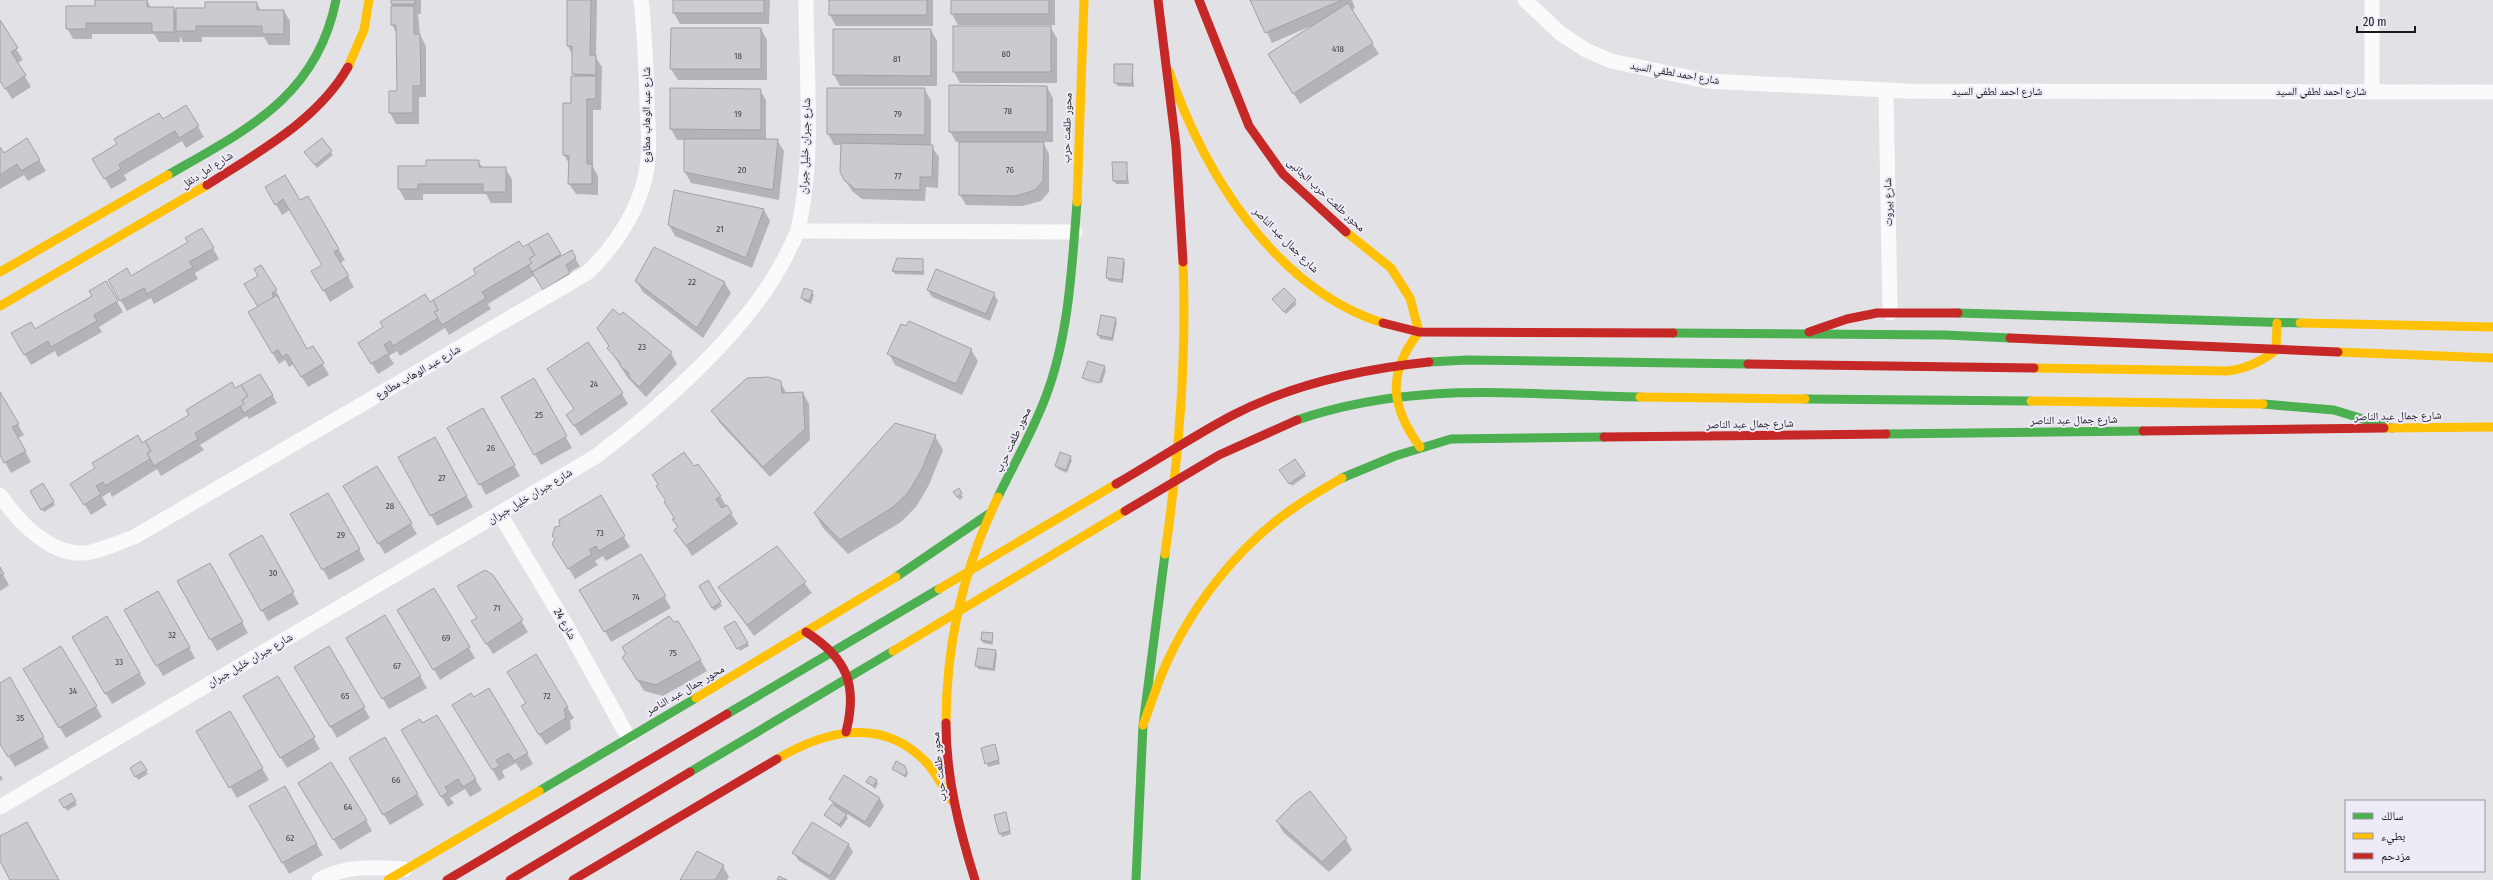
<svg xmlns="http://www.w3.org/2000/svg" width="2493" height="880" font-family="'Fira Sans Condensed','Noto Naskh Arabic',sans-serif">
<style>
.shadow{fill:#0003}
.building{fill:#cbcace;stroke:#a2a1a5}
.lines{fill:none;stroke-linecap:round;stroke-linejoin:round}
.street{stroke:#fbfafb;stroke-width:15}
.fast{stroke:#4caf50;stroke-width:9}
.slow{stroke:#ffc107;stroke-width:9}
.jam{stroke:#c62828;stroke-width:9}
.labels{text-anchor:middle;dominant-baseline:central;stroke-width:4;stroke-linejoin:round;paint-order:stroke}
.number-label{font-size:9px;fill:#464448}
.street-label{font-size:11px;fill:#19181c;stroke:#eeebf7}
</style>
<rect width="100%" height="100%" fill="#e2e1e6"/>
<!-- shadow -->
<g class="shadow">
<path d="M147 0 151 8H174L177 14 257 3 261 11H284L290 21V45H269L264 37H202V42H183L180 36V42H159L154 34H92V39H73L67 28 96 7Z"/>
<path d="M392 0H421V14H418L420 35 426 46V97H419V124H396L390 113 398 92 397 34 392 25Z"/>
<path d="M568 0H597L596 58 602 67 601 110H593V167L598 176V195L576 194 569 184 570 165 564 155 575 77 573 56 568 46Z"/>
<path d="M674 0H770L769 24H680L674 13Z"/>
<path d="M830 0H933V26H836L830 15Z"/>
<path d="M952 0H1055V25H958L952 14Z"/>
<path d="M1251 0H1352L1355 8 1351 10 1379 54 1300 104 1276 65 1311 26 1272 43Z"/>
<path d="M0 22 23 60 17 63 31 87 12 99 0 80Z"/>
<path d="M1050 27 1057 38V83H960L954 72Z"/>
<path d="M761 29 767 40V80H678L671 69Z"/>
<path d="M931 30 937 41V86H840L834 75Z"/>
<path d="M1115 65H1132L1134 87 1117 86Z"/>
<path d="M1047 87 1053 98V142H1043L1049 154V192L1041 201 1022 206 966 205 960 195V142H956L950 131Z"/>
<path d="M924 89 931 100V146L939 157 938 188 926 187 925 201 862 199 852 191 845 180 842 145H834L828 134Z"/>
<path d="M760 90 766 100V140H777L784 151 779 200 691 183 685 172V140H677L671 129Z"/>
<path d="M186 106 204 137 186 148 182 141 124 175 127 180 111 189 94 159Z"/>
<path d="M322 140 333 155 317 168 308 156Z"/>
<path d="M0 148 4 154 39 160 46 171 28 181 24 175 0 189Z"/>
<path d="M478 161 483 168H505L512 179V203H491L486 194H423V200H405L399 189 427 167Z"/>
<path d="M1126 163 1129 184H1116L1114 181Z"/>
<path d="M266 187 300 201 307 197 345 260 340 263 354 287 330 302 313 272 323 265 290 210 282 215Z"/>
<path d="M764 210 770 221 752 268 675 236 669 225Z"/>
<path d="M202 229 219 259 195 273 198 279 154 304 151 298 127 311 109 280 131 277 189 243Z"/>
<path d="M548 234 562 257 571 252 580 266 569 273 574 281 548 296 535 275 488 304 491 309 449 335 445 328 400 356 397 351 389 356 394 364 378 374 366 354 429 303Z"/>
<path d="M1109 258 1123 260 1125 263 1123 283 1109 281 1107 278Z"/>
<path d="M923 260 924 275 895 274 893 271Z"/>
<path d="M259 276 276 291 280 298 278 299 307 350 313 347 329 375 308 387 294 364 289 367 285 360 279 364 249 313 259 307Z"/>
<path d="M636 281 724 282 731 293 703 338 643 292Z"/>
<path d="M106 282 123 312 99 327 102 332 58 357 55 351 31 365 13 334 35 330 93 296Z"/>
<path d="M1284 289 1297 304 1286 314 1275 302Z"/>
<path d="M928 290 994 294 998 301 990 321 932 297Z"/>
<path d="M812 292 814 295 811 304 804 301 802 298Z"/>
<path d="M1102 317 1115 319 1117 322 1113 341 1100 339 1098 335Z"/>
<path d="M609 348 671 353 677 364 646 397 627 377Z"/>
<path d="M971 350 978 361 962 395 895 365 889 354Z"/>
<path d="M1104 367 1106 370 1102 383 1084 378V380L1101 386 1085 381 1083 378Z"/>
<path d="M260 375 277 403 249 419 247 416 200 445 204 450 161 476 157 469 112 497 110 492 102 497 107 505 91 515 78 494 142 444Z"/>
<path d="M533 380 572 448 541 465 502 397Z"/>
<path d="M780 382 787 394 803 393 809 404 810 440 770 477 719 422 713 411Z"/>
<path d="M0 394 24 435 18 438 31 462 11 473 0 453Z"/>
<path d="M622 394 628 404 581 436 567 415Z"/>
<path d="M489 420 520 476 486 495 449 428Z"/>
<path d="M935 436 943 450 929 485 916 507 901 522 848 554 823 528 815 514Z"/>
<path d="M434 438 473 507 437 526 399 457Z"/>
<path d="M1070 457 1072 460 1067 473 1058 469 1056 466Z"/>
<path d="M694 468 720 496 738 524 692 556 676 530 679 528 676 520 665 502Z"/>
<path d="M1304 473 1306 476 1292 486 1282 474Z"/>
<path d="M43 484 55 505 44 512 31 491Z"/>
<path d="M344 487 411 524 417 534 385 554Z"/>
<path d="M958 490 963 497 960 500 956 496Z"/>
<path d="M327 494 365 560 329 580 291 514Z"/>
<path d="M600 497 630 547 606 561 603 556 595 561 598 565 575 579 554 544 561 527Z"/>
<path d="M261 536 299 604 268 621 230 554Z"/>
<path d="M777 547 812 593 754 636 719 587Z"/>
<path d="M640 556 671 608 611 642 581 590Z"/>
<path d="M210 564 248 633 217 651 178 582Z"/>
<path d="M0 569 9 585 0 591Z"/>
<path d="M493 575 528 632 493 654 479 632 478 618Z"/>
<path d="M708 582 722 606 714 611 700 586Z"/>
<path d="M434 589 475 658 440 680 405 621Z"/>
<path d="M158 592 195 658 163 676 125 611Z"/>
<path d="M385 616 427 688 389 709 347 638Z"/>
<path d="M107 617 146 684 112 704 73 637Z"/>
<path d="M678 622 707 671 663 696 644 691 630 668 673 623Z"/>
<path d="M735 622 749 646 740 651 726 627Z"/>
<path d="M992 634 993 645 983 643 982 640Z"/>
<path d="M61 647 102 717 66 738 25 669Z"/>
<path d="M329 648 370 718 337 738 296 667Z"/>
<path d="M995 651 997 654 995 671 978 669 977 666Z"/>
<path d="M535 656 574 718 570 721 571 729 546 745 528 717 527 703Z"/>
<path d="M278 677 320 749 287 768 244 697Z"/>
<path d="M9 678 49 748 15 767 0 742V684Z"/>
<path d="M229 713 269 780 237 798 198 731Z"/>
<path d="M460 716 527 753 533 764 521 771 516 763 502 771 505 777 499 781Z"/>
<path d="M384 738 424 805 390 825 350 758Z"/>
<path d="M409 742 475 779 482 790 470 797 465 789 450 798 454 803 448 807Z"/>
<path d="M982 748H996L1000 764 988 767Z"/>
<path d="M141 763 148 774 138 780 131 769Z"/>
<path d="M893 769 906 770 908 773 906 778Z"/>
<path d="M0 775 3 779 0 781Z"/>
<path d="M844 777 880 799 884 806 870 828 844 812 848 818 841 828 825 815 836 808 830 799Z"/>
<path d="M876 780 878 784 875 789 867 782Z"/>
<path d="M284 788 323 855 289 874 251 806Z"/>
<path d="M306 794 366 820 372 831 340 850Z"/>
<path d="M71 795 77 805 67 811 61 801Z"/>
<path d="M1007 817 1011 834 1002 837 1000 833Z"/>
<path d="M1277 821 1346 839 1352 850 1329 872 1283 832Z"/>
<path d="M812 823 849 845 853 852 835 880H830L798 860 794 853Z"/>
<path d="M723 866 729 877 727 880H682Z"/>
</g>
<!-- building -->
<g class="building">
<path d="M95 0H147V7H174V32H152V23H86V29H66V6H95Z"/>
<rect x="391" y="0" width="24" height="4"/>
<path d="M567 0H591L590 55H596V75L572 74V46H567Z"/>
<rect x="673" y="0" width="91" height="13"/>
<rect x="829" y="0" width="98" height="15"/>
<rect x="951" y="0" width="98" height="14"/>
<path d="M1250 0H1342L1265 33Z"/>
<path d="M205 2H257V10H284V34H262V26H196V31H176V8H205Z"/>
<path d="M1348 3 1373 43 1293 94 1268 54Z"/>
<path d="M391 6H414V34H420L421 86H413V113H389V91H397L396 25H391Z"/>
<path d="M0 20 18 48 11 52 26 75 5 89 0 81Z"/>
<rect x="953" y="26" width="98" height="46"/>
<path d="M671 28H761V69H670Z"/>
<path d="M833 29H931V76L833 75Z"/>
<path d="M1114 64H1133L1132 84 1114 83Z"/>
<path d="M571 76H596V99H587V164H592V184H568L569 156 563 155V103H571Z"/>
<path d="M949 85 1047 86V132H949Z"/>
<path d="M670 88 761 89V130L670 129Z"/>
<path d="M827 88H925V135L827 134Z"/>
<path d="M186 105 199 126 179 138 175 131 119 164 121 169 104 179 92 159 117 144 114 139 159 113 163 119Z"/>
<path d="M27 138 40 160 21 171 17 164 0 175V147L4 153Z"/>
<path d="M322 138 332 151 315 165 304 152Z"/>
<path d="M684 139H778L773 190 684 172Z"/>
<path d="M959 142H1044L1043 181 1035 190 1016 196 959 195Z"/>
<path d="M841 143 933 145 932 177H920V190L855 189 844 180 840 172Z"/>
<path d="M426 160H479V167H506V192H483V184H418V189H398V166H426Z"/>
<path d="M1112 162H1127V181H1113Z"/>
<path d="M285 175 300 200 308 196 339 249 334 252 349 276 323 291 311 271 322 265 283 199 275 205 265 187Z"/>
<path d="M674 190 764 209 746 258 668 225Z"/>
<path d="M202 228 214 248 189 262 193 267 147 294 144 288 120 301 108 280 127 268 131 276 188 242 185 238Z"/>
<path d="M548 233 561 254 532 272 528 265 532 263 529 259 535 255 528 244Z"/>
<path d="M519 241 523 247 528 244 535 255 529 259 532 263 482 292 486 298 442 325 434 312 438 310 433 300 476 274 473 269Z"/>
<path d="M654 247 725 282 697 328 635 281Z"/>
<path d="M572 250 576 258 566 265 570 273 543 290 532 272Z"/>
<path d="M1108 257 1124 259 1122 280 1106 278Z"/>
<path d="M897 258 923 259V272L892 271Z"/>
<path d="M261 265 277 290 272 293 273 298 258 307 244 284 258 276 254 269Z"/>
<path d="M936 269 995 293 986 314 927 290Z"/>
<path d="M106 281 118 301 94 315 97 321 51 347 48 341 24 355 11 333 31 322 35 329 92 296 89 291Z"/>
<path d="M804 288 813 291 809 301 801 298Z"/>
<path d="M1284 288 1296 300 1284 312 1272 299Z"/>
<path d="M425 294 430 302 433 300 438 310 434 312 438 318 393 346 390 341 384 345 389 353 371 364 358 343 383 327 380 322Z"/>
<path d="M277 295 307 349 313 346 324 363 301 377 287 354 282 357 278 350 272 353 248 312Z"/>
<path d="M613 309 620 315 623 312 672 352 639 387 629 377V373L620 366 621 364 607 348 609 346 597 328Z"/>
<path d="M1101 315 1116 318 1112 338 1097 335Z"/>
<path d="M909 321 972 349 956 384 887 354 901 324 906 326Z"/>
<path d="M588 342 623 393 574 426 566 415 574 409 547 369Z"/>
<path d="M1088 361 1105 366 1099 383 1082 378Z"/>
<path d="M260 374 273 395 244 413 240 406 244 404 242 400 248 396 241 385Z"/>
<path d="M768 377 781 381 782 393 803 392 805 429 763 467 711 411 747 378Z"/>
<path d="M534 378 567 436 534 455 501 397Z"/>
<path d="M232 382 235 388 241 385 248 396 242 400 244 404 195 433 198 439 154 466 147 453 151 451 145 441 189 415 186 410Z"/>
<path d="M0 392 19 424 12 427 26 451 4 463 0 455Z"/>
<path d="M483 408 515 465 479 485 447 428Z"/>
<path d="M895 423 936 435 921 471 908 493 893 507 840 540 814 513Z"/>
<path d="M138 435 142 443 145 441 151 451 147 453 150 459 105 486 103 482 96 486 101 494 84 505 70 484 95 468 92 463Z"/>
<path d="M435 437 467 496 430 516 398 457Z"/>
<path d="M684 452 694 466 698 464 721 496 716 499 722 508 727 505 732 513 686 546 674 530 678 527 672 519H675L664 502 666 501 656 486 658 484 652 475Z"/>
<path d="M1060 452 1071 456 1066 470 1055 466Z"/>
<path d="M1295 459 1305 473 1289 484 1279 470Z"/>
<path d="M377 466 412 523 378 544 343 486Z"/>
<path d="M43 483 54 502 41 510 30 491Z"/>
<path d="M959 488 962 493 957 497 953 492Z"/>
<path d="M328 493 360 549 322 570 290 514Z"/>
<path d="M601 495 625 536 599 551 596 546 589 550 592 554 568 569 552 544 555 539 552 536 555 527 560 526 559 520Z"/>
<path d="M262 535 294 592 261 611 229 554Z"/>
<path d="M777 546 806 582 747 625 718 587Z"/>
<path d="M641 554 666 596 604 632 579 590Z"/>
<path d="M210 563 243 622 210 640 177 581Z"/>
<path d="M0 567 4 574 0 576Z"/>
<path d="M485 570 493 575 523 620 486 644 471 621 477 618 457 586Z"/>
<path d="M708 580 721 602 712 608 699 586Z"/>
<path d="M434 588 470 647 433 670 397 610Z"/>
<path d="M158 591 190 647 156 666 124 610Z"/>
<path d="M385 615 421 676 382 699 346 638Z"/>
<path d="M107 616 140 673 105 694 72 637Z"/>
<path d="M669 616 674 622 678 621 701 660 656 685 637 680 622 657 626 654 622 647Z"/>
<path d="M735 621 748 643 737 649 724 627Z"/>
<path d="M982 632 993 633 992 642 981 640Z"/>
<path d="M61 646 97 706 59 728 23 669Z"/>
<path d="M329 646 365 707 330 727 294 667Z"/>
<path d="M978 648 996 650 993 669 975 666Z"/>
<path d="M536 654 568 707 564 709 566 718 539 735 521 706 526 703 507 672Z"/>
<path d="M278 676 315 737 280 758 243 696Z"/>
<path d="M10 677 44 737 8 757 0 744V683Z"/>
<path d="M489 688 528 753 514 761 509 753 496 760 500 766 492 770 452 705 471 693 474 697Z"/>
<path d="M230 711 263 768 229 788 196 731Z"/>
<path d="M437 715 476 779 463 787 458 779 445 787 448 792 441 797 401 730 420 719 422 723Z"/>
<path d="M385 737 418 794 383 815 349 758Z"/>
<path d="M995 744 999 760 985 764 981 748Z"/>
<path d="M141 761 147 770 135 777 130 768Z"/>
<path d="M896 761 905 766 907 772 905 776 892 769Z"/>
<path d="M331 762 367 820 333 840 298 783Z"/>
<path d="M844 775 880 798 865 822 829 799Z"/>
<path d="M870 776 877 780 873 786 866 782Z"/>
<path d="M285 786 317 844 282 863 249 806Z"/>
<path d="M1310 791 1347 838 1322 862 1276 821 1294 803Z"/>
<path d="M71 793 76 801 64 808 59 800Z"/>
<path d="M832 804 847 814 839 825 824 815Z"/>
<path d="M1006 812 1010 831 999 834 994 815Z"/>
<path d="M27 822 59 880H10L0 861V836Z"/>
<path d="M812 822 849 844 830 876 792 853Z"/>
<path d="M697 851 724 865 715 880H680Z"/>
<path d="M779 876 787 880H777Z"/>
</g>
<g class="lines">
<!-- street -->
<g class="street">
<path d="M1525 0 1560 33 1586 50 1611 61 1707 81 1906 91 2493 92"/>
<path d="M2372 0V91"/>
<path d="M1886 90 1890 313"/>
<path d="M798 231 1075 232"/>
<path d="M0 495C18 522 54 560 91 552 105 549 120 542 134 537L587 273C618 244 645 201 648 158 650 139 647 119 647 100 646 66 645 33 641 0"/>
<path d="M500 514 566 625 628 737"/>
<path d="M0 807 595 457C661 407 750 329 787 254 790 246 796 238 798 229 815 159 806 73 806 0"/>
<path d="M319 880C344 865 377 867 405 869"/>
</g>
<!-- fast -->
<g class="fast">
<path d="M168 175C246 130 317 97 336 0"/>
<path d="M1958 313 2300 323"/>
<path d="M1673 333 1945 335 2010 338"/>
<path d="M1429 362 1467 360 1748 364"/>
<path d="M1805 399 2031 401"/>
<path d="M2263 404 2334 410 2392 428"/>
<path d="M1297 420C1415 380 1519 395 1640 397"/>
<path d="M1886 434 2143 431"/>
<path d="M1342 478 1395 456 1451 439 1604 437"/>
<path d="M998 497C1014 464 1033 431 1046 396 1069 335 1072 266 1077 202"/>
<path d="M896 577 990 513"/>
<path d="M727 714 939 589"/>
<path d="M690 772 893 651"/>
<path d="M539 791 696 698"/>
<path d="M1136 880 1143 725 1165 554"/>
</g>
<!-- slow -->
<g class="slow">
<path d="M348 67 364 30 369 0"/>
<path d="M1169 71C1204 173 1275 289 1383 323"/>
<path d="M1077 202 1084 0"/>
<path d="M1346 232 1391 268 1410 298 1419 332"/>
<path d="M0 272 168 175"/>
<path d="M0 306 207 185"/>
<path d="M2300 323 2493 327"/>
<path d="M1419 332C1387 373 1390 406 1420 447"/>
<path d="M2338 352 2493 358"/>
<path d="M2034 368 2227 371C2246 369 2261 362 2276 350L2277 323"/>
<path d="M1640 397 1805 399"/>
<path d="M2031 401 2263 404"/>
<path d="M2384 428 2493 427"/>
<path d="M1165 554C1179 456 1187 360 1183 262"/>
<path d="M939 589 1116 484"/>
<path d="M893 651 1125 511"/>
<path d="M696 698 896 577"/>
<path d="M946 723C946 643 963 569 998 497"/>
<path d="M1143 725C1150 707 1156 688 1163 671 1191 606 1239 544 1298 505 1312 495 1327 487 1342 478"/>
<path d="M777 759C824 731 881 716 925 761 936 772 943 788 952 801"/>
<path d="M388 880 539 791"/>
</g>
<!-- jam -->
<g class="jam">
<path d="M1158 0 1176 146 1183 262"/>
<path d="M1199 0 1249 126 1283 174 1346 232"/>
<path d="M207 185C258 152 317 121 348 67"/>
<path d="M1383 323 1419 332 1673 333"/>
<path d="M1809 332 1847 319 1877 313H1958"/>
<path d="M2010 338 2338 352"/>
<path d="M1748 364 2034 368"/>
<path d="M2143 431 2384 428"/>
<path d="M1604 437 1886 434"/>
<path d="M1116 484C1154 462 1192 437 1231 416 1292 384 1362 369 1429 362"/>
<path d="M1125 511 1219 455 1297 420"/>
<path d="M806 632C847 658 858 685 846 732"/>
<path d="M946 723C946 777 959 829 975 880"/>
<path d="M447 880 727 714"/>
<path d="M510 880 690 772"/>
<path d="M573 880 777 759"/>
</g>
</g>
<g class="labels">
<!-- number labels -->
<g class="number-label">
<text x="1338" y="49">418</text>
<text x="1006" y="54">80</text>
<text x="738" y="56">18</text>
<text x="897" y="59">81</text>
<text x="1008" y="111">78</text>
<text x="738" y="114">19</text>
<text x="898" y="114">79</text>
<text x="742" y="170">20</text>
<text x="1010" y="170">76</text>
<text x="898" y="176">77</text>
<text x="720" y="229">21</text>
<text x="692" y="282">22</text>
<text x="642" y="347">23</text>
<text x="594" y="384">24</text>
<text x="539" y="415">25</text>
<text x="491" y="448">26</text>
<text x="442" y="478">27</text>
<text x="390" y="506">28</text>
<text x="600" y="533">73</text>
<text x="341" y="535">29</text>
<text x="273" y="573">30</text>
<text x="636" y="597">74</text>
<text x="497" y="608">71</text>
<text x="172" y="635">32</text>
<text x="446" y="638">69</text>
<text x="673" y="653">75</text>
<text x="119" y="662">33</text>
<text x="397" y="666">67</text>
<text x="73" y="691">34</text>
<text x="345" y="696">65</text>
<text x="547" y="696">72</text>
<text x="20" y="718">35</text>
<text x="396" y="780">66</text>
<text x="348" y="807">64</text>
<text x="290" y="838">62</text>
</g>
<!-- street labels -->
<g class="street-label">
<text transform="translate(1675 73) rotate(10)">شارع احمد لطفي السيد</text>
<text x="1997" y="91">شارع احمد لطفي السيد</text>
<text x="2321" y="91">شارع احمد لطفي السيد</text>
<text transform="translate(646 115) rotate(-90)">شارع عبد الوهاب مطاوع</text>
<text transform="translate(1067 128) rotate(-88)">محور طلعت حرب</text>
<text transform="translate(805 146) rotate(-88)">شارع جبران خليل جبران</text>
<text transform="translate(207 170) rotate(-33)">شارع امل دنقل</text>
<text transform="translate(1326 195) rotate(43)">محور طلعت حرب الجانبى</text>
<text transform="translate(1888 202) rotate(-91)">شارع بيروت</text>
<text transform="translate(1286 240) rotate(45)">شارع جمال عبد الناصر</text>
<text transform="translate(418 372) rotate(-30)">شارع عبد الوهاب مطاوع</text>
<text transform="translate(2398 416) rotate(-1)">شارع جمال عبد الناصر</text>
<text transform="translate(2074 420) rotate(-1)">شارع جمال عبد الناصر</text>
<text transform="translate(1750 424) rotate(-1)">شارع جمال عبد الناصر</text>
<text transform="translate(1013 440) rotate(-65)">محور طلعت حرب</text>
<text transform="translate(530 496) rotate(-31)">شارع جبران خليل جبران</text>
<text transform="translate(565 624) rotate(60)">شارع 24</text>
<text transform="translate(250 660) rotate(-30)">شارع جبران خليل جبران</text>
<text transform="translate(685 690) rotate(-30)">محور جمال عبد الناصر</text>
<text transform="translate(939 767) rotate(-96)">محور طلعت حرب</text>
</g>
</g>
<!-- legend -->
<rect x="2345" y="800" width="140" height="72" fill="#eeebf7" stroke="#99979f"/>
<rect x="2353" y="813" width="20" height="6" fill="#4caf50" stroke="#99979f"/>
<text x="2381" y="820" font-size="12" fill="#19181c">سالك</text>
<rect x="2353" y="833" width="20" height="6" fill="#ffc107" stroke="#99979f"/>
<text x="2381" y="840" font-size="12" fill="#19181c">بطيء</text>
<rect x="2353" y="853" width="20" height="6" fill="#c62828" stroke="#99979f"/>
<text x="2381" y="860" font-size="12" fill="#19181c">مزدحم</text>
<!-- scale -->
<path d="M2357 26v6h58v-6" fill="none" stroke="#19181c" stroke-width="2"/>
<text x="2363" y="26" font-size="12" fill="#19181c" stroke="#eeebf7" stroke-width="3" paint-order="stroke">20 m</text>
</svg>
